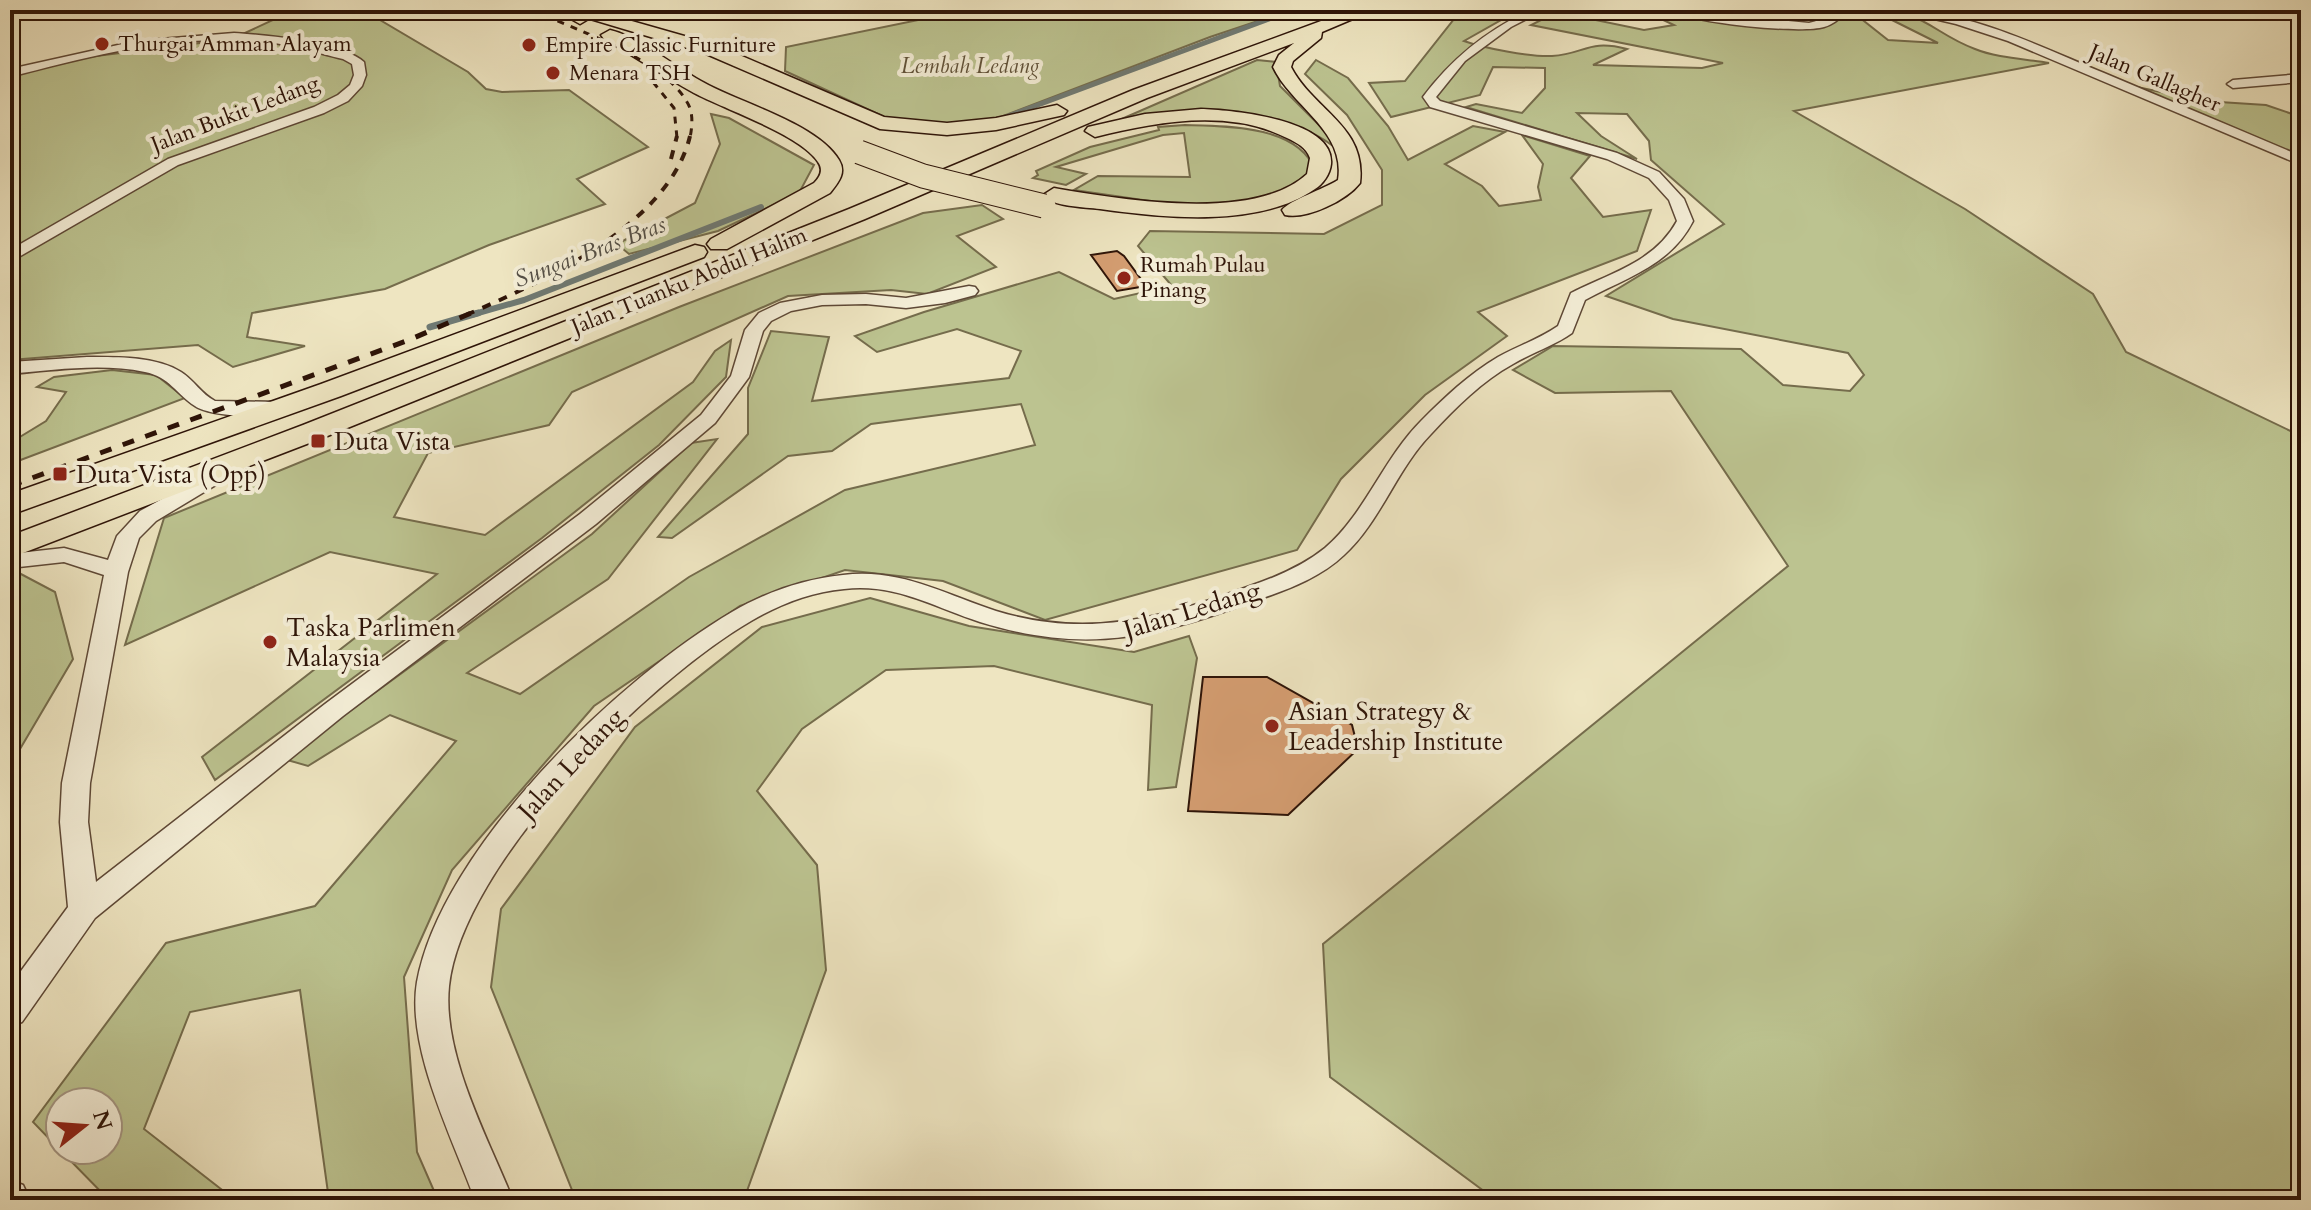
<svg xmlns="http://www.w3.org/2000/svg" width="2311" height="1210" font-family="Cardo,serif">
<style>
.green{fill:#bcc390;stroke:#756c4c;stroke-width:2}
.lines{fill:none;stroke-linecap:round;stroke-linejoin:round}
.stream-far2{stroke:#6f7972;stroke-width:5}
.stream-far1{stroke:#6f7972;stroke-width:6}
.stream{stroke:#6f7972;stroke-width:7}
.building{fill:#d59e72;stroke:#2e1408;stroke-width:2}
.street-casing{stroke:#5e4836;stroke-width:3}
.primary-casing{stroke:#2e1408;stroke-width:3}
.highway-casing{stroke:#2e1408;stroke-width:3}
.street{fill:#f4eed7;fill-rule:evenodd}
.primary{fill:#eee5c1;fill-rule:evenodd}
.highway{fill:#eee5c1;fill-rule:evenodd}
.rail-far2{stroke:#2e1408;stroke-width:3;stroke-dasharray:7 7;stroke-linecap:butt}
.rail-far1{stroke:#2e1408;stroke-width:4;stroke-dasharray:9 9;stroke-linecap:butt}
.rail{stroke:#2e1408;stroke-width:5;stroke-dasharray:12 12;stroke-linecap:butt}
.primary-bridge-casing{stroke:#2e1408;stroke-width:25;stroke-linecap:butt}
.primary-bridge{stroke:#eee5c1;stroke-width:23}
.poi-dot{fill:#8f2418;stroke:#f4eed7;stroke-width:3}
.labels{text-anchor:middle;dominant-baseline:central;stroke-width:8;stroke-linejoin:round;paint-order:stroke}
.far-poi-label{font-size:22px;fill:#2e1408;stroke:#f4eed7;text-anchor:start}
.far-park-label{font-size:22px;font-style:italic;fill:#605138;stroke:#f4eed7}
.far-street-label{font-size:22px;fill:#2e1408;stroke:#f4eed7}
.far-water-label{font-size:24px;font-style:italic;fill:#544f46;stroke:#f4eed7}
.poi-label{font-size:26px;fill:#2e1408;stroke:#f4eed7;text-anchor:start}
.street-label{font-size:26px;fill:#2e1408;stroke:#f4eed7}
</style>
<rect width="100%" height="100%" fill="#eee5c1"/>
<filter id="stains"><feTurbulence type="fractalNoise" baseFrequency=".0025" numOctaves="4"/><feColorMatrix values="0 0 0 0 .2 0 0 0 0 .09 0 0 0 0 .02 0 0 0 .5 -.17"/></filter>
<radialGradient id="worn" r=".72"><stop offset=".6" stop-color="#630" stop-opacity="0"/><stop offset="1" stop-color="#630" stop-opacity=".3"/></radialGradient>
<!-- green -->
<g class="green">
<path d="M324 10H363L468 72 486 89 502 92 569 90 648 147 577 179 605 204 489 245 385 289 252 313 247 337 305 346 233 367 198 345 10 360V76L88 57 232 39 277 18Z"/>
<path d="M967 10H1291L1210 37 998 118 951 124 891 120 785 71 786 47Z"/>
<path d="M1409 10H1505L1508 16 1464 41C1483 48 1530 57 1552 56 1585 54 1588 39 1627 49L1593 65 1702 68 1723 63 1531 25 1557 12 1644 30 1674 25 1642 10H1747L1761 26 1821 25 1810 10H1850L1888 40 1938 43 1872 10C1925 10 1932 33 1975 49 1997 58 2026 59 2049 63L1794 111 1965 209 2093 294 2126 352 2301 436V1200H1496L1330 1077 1323 944 1788 566 1671 391 1555 393 1513 370 1553 346 1741 349 1783 385 1850 391 1864 375 1848 353 1673 319 1606 296 1724 224 1651 160 1649 141 1627 114 1577 113 1601 136 1637 159 1466 107 1476 104 1522 113 1545 88V68L1493 67 1480 95 1391 117 1369 83 1405 81 1454 19 1398 13Z"/>
<path d="M1257 60 1276 62 1280 86 1338 144 1339 151C1279 99 1189 117 1117 121Z"/>
<path d="M1316 60 1348 78 1388 126 1408 160 1473 126 1505 132 1445 164 1482 186 1499 206 1541 200 1538 187 1543 164 1522 135 1590 156 1571 178 1603 217 1651 210 1637 251 1478 312 1507 336 1425 395 1341 479 1297 550 1045 620 943 581 845 570 740 606 594 706 452 870 404 977 417 1152 438 1200H329L300 990 190 1012 144 1129 235 1200H109L60 1150H108V1102H60V1150L33 1122 166 943 315 906 456 741 390 715 308 766 284 759 592 534 691 443 717 439 608 579 467 673 520 694 689 577 845 490 1035 445 1021 404 871 424 832 451 788 456 672 538 658 537 748 434V388L771 331 829 337 812 401 1009 378 1021 351 957 329 877 352 855 336 924 312 1059 272 1114 299 1172 286 1138 246 1150 231 1324 234 1382 205V170L1347 115 1305 74Z"/>
<path d="M2137 87 2204 101 2266 105 2301 117V156Z"/>
<path d="M711 114 729 118 814 165 799 193 718 231 629 254 617 244 695 203 720 144Z"/>
<path d="M1185 125C1226 126 1298 125 1315 170L1281 198 1184 206 1074 190 1098 176 1190 177 1184 133 1163 135 1056 167 1086 174 1066 185 1033 178 1038 175 1036 171 1090 147 1159 130 1158 127Z"/>
<path d="M982 205 1003 219 957 236 996 267 927 294 891 290 788 296 572 392 549 425 428 453 394 517 485 535 693 382 715 351 731 340 726 377 659 445 542 538 215 780 202 757 437 574 330 552 125 645 164 518 679 307 923 213Z"/>
<path d="M112 370 156 375 185 398 10 464V443L46 421 66 392 37 387 54 377Z"/>
<path d="M19 573 55 592 73 659 10 766V577Z"/>
<path d="M870 598 969 626 1134 652 1189 636 1197 658 1176 787 1148 790 1152 705 994 666 886 670 802 729 757 791 817 865 826 970 747 1191 751 1200H576L491 987 501 909 635 727 762 627Z"/>
</g>
<g class="lines">
<!-- stream-far2 -->
<path class="stream-far2" d="M1003 118 1277 16"/>
<!-- stream-far1 -->
<path class="stream-far1" d="M471 315 524 300 761 207"/>
<!-- stream -->
<path class="stream" d="M430 327 478 313"/>
</g>
<!-- building -->
<g class="building">
<path d="M1117 251 1124 256 1146 286 1117 291 1091 255Z"/>
<path d="M1203 677H1267L1352 725 1358 749 1288 815 1188 811Z"/>
</g>
<g class="lines">
<defs>
<g id="street">
<path d="M775 10H835L830 13H780Z"/>
<path d="M1530 10H1544L1511 27 1465 61 1436 97 1440 101 1617 153 1659 172 1684 199 1693 221C1670 266 1627 277 1585 300L1572 333C1554 346 1533 352 1513 364 1482 381 1455 408 1431 434 1396 470 1381 521 1344 555 1322 576 1292 588 1263 598 1159 636 1090 656 980 622 933 607 896 583 844 589 811 592 780 604 751 621 648 681 462 864 449 986 442 1054 488 1138 513 1200H475C453 1139 406 1048 417 982 441 849 618 679 732 612 766 592 804 579 843 575 900 568 944 594 996 611 1088 639 1162 618 1250 586 1276 577 1303 566 1325 548 1365 514 1383 459 1421 421 1444 398 1469 374 1498 357 1518 346 1539 339 1558 326L1571 293C1610 273 1655 262 1677 221L1669 200 1649 178 1607 159 1430 107 1423 97C1452 58 1486 31 1530 10Z"/>
<path d="M1670 10 1809 23C1825 20 1833 10 1849 10 1843 16 1833 25 1824 27 1800 34 1690 23 1670 10Z"/>
<path d="M1896 10C1969 10 2038 46 2104 73 2170 101 2235 128 2301 156V165L2008 41 1956 24Z"/>
<path d="M234 33C265 35 342 42 364 62L366 75 362 86 348 101 324 113 178 165 10 262V250L168 159 314 107 338 95 350 85 354 75 352 64 343 59C317 53 291 44 265 42 179 33 93 55 10 77V69L136 41Z"/>
<path d="M2301 74V82L2233 88 2227 84 2233 80Z"/>
<path d="M969 286 975 287 978 291 975 295 945 303 906 308 866 304 822 305 791 311 771 321 763 331 749 377 715 423 596 524 343 716 95 918 22 1022 10 1026V986L68 907 60 822 62 783 104 575 64 562 10 568V554L64 548 108 560 117 536 140 511 232 461H246L249 465 156 521 139 538 128 572 90 783 88 822 96 882 325 704 580 514 701 415 731 376 745 330 759 313 780 303 822 295 866 294 906 298Z"/>
<path d="M87 357C116 357 156 356 181 372 194 380 201 394 215 401L280 402 290 408C278 421 210 417 195 406 176 394 170 377 145 372 101 363 55 370 10 374V362Z"/>
<path d="M10 1180 23 1185 30 1200H10Z"/>
</g>
<g id="primary">
<path d="M593 10 716 45 884 117 947 123 996 118 1057 105 1067 111 1064 115 996 130 947 135 880 129 704 53 587 18 585 15 587 12Z"/>
<path d="M1351 10H1374L1322 32 1321 38 1293 61 1291 67C1314 111 1367 126 1360 183 1347 200 1307 220 1285 215L1282 210C1290 200 1324 189 1338 180 1346 131 1292 107 1273 67L1279 55 1294 43 1147 98 865 219 325 437 10 558V536L303 425 849 209 1133 90Z"/>
<path d="M1513 10H1529L1531 16 1529 19H1517Z"/>
<path d="M610 30C639 37 674 66 701 81 739 103 817 123 839 160 847 173 838 183 830 193L727 249H711L707 244 711 239 814 183C820 177 824 170 818 162 801 135 724 109 694 93 663 76 634 56 604 39L601 35Z"/>
<path d="M1201 109C1231 110 1335 119 1331 164 1330 174 1323 184 1315 189 1259 228 1164 218 1100 209 1085 207 1052 207 1043 195L1054 188C1119 199 1254 223 1307 174L1310 158C1306 147 1297 143 1287 138 1228 108 1156 122 1095 137L1085 131 1088 127 1145 114Z"/>
<path d="M695 245 704 247 707 252 704 257 341 396 10 515V494L321 384Z"/>
</g>
<path id="highway" d="M555 10H579L590 18 580 24Z"/>
</defs>
<!-- street casing -->
<use href="#street" class="street-casing"/>
<!-- primary casing -->
<use href="#primary" class="primary-casing"/>
<!-- highway casing -->
<use href="#highway" class="highway-casing"/>
<!-- street -->
<use href="#street" class="street"/>
<!-- primary -->
<use href="#primary" class="primary"/>
<!-- highway -->
<use href="#highway" class="highway"/>
<!-- rail-far2 -->
<g class="rail-far2">
<path d="M532 10C576 30 662 58 687 102 694 113 692 127 690 138"/>
<path d="M653 82 674 108 677 138"/>
</g>
<!-- rail-far1 -->
<g class="rail-far1">
<path d="M671 159 677 136"/>
<path d="M466 315C542 282 669 225 690 136"/>
</g>
<!-- rail -->
<path class="rail" d="M10 486 409 340 471 313"/>
<defs>
<path id="primary-bridge" d="M859 152 923 176 1044 206"/>
</defs>
<!-- primary-bridge casing -->
<use href="#primary-bridge" class="primary-bridge-casing"/>
<!-- primary-bridge -->
<use href="#primary-bridge" class="primary-bridge"/>
</g>
<!-- markers -->
<g class="poi-dot">
<circle cx="102" cy="44" r="8"/>
<circle cx="529" cy="45" r="8"/>
<circle cx="553" cy="73" r="8"/>
<circle cx="1124" cy="278" r="8"/>
<rect x="310" y="433" width="16" height="16" rx="4"/>
<rect x="52" y="466" width="16" height="16" rx="4"/>
<circle cx="270" cy="642" r="8"/>
<circle cx="1272" cy="726" r="8"/>
</g>
<g class="labels">
<!-- far-poi labels -->
<g class="far-poi-label">
<text x="118" y="44">Thurgai Amman Alayam</text>
<text x="545" y="45">Empire Classic Furniture</text>
<text x="569" y="73">Menara TSH</text>
<text x="1140" y="265">Rumah Pulau<tspan x="1140" dy="25">Pinang</tspan></text>
</g>
<!-- far-park labels -->
<g class="far-park-label">
<text x="970" y="66">Lembah Ledang</text>
</g>
<!-- far-street labels -->
<g class="far-street-label">
<text transform="translate(2155 78) rotate(23)">Jalan Gallagher</text>
<text transform="translate(235 114) rotate(-21)">Jalan Bukit Ledang</text>
<text transform="translate(689 281) rotate(-22)">Jalan Tuanku Abdul Halim</text>
</g>
<!-- far-water labels -->
<g class="far-water-label">
<text transform="translate(590 252) rotate(-21)">Sungai Bras Bras</text>
</g>
<!-- poi labels -->
<g class="poi-label">
<text x="334" y="441">Duta Vista</text>
<text x="76" y="474">Duta Vista (Opp)</text>
<text x="286" y="627">Taska Parlimen<tspan x="286" dy="30">Malaysia</tspan></text>
<text x="1288" y="711">Asian Strategy &amp;<tspan x="1288" dy="30">Leadership Institute</tspan></text>
</g>
<!-- street labels -->
<g class="street-label">
<text transform="translate(1192 610) rotate(-17)">Jalan Ledang</text>
<text transform="translate(571 764) rotate(-47)">Jalan Ledang</text>
</g>
</g>
<!-- margin -->
<rect width="2311" height="1210" fill="none" stroke="#eee5c1" stroke-width="40"/>
<rect x="12" y="12" width="2287" height="1186" fill="none" stroke="#2e1408" stroke-width="4"/>
<rect x="20" y="20" width="2271" height="1170" fill="none" stroke="#2e1408" stroke-width="2"/>
<!-- north arrow -->
<g transform="translate(84 1126) rotate(73)"><circle r="38" fill="#f4eed7" stroke="#a59784" stroke-width="2"/>
<path d="M0-6L14 30L0 20L-14 30Z" fill="#8f2418"/>
<text y="-12" font-size="22" font-weight="bold" text-anchor="middle" fill="#2e1408">N</text>
</g>
<rect width="100%" height="100%" filter="url(#stains)"/>
<rect width="100%" height="100%" fill="url(#worn)"/>
</svg>
